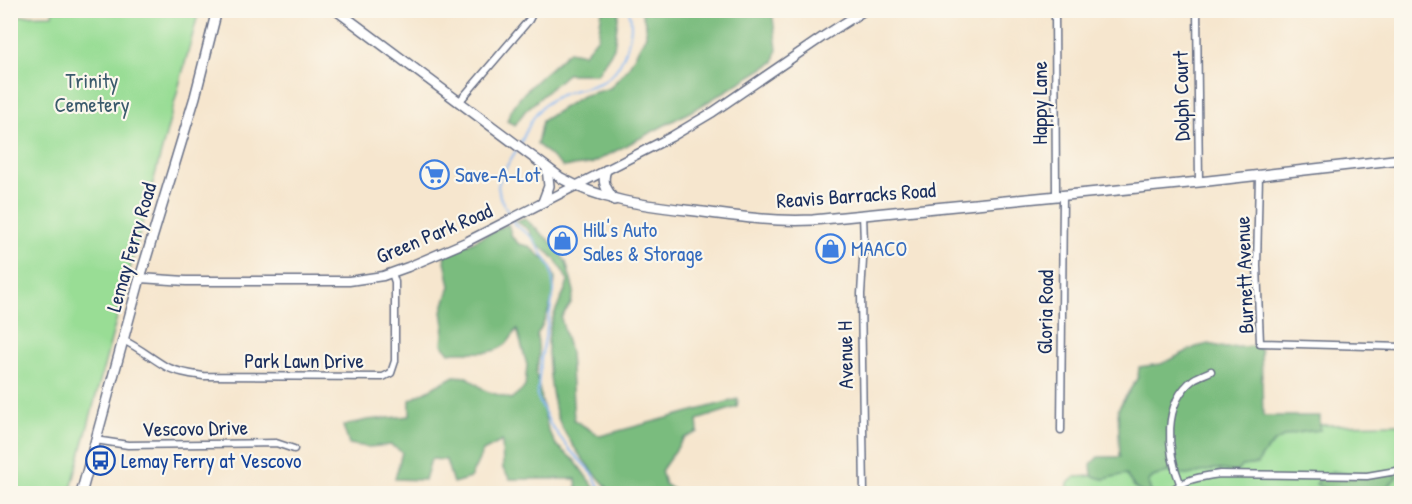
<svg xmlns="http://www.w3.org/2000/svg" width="1412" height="504" font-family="'Patrick Hand',sans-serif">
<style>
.green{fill:#99dd95;stroke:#5a867a;stroke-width:1.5}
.forest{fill:#7abc7e;stroke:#4a766e;stroke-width:1.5}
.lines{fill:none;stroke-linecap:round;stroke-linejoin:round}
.stream{stroke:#86b8f3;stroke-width:2}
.minor-casing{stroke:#686f85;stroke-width:9}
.tertiary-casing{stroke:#686f85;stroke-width:11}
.secondary-casing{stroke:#686f85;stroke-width:12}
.minor{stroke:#fff;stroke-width:6}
.tertiary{stroke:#fff;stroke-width:8}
.secondary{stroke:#fff;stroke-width:9}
.labels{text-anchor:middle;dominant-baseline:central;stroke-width:4.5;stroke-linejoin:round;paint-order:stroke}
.park-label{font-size:21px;fill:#3a5a6c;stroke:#fbf7ec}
.street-label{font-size:21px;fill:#1b2f5e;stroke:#fbf7ec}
.shop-label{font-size:21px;fill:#366cbe;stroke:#fbf7ec;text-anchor:start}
.transit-label{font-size:21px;fill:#164399;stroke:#fbf7ec;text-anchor:start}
</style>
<rect width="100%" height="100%" fill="#fbf7ec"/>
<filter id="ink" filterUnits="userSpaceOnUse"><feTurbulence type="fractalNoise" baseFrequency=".0167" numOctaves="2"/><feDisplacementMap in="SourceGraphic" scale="12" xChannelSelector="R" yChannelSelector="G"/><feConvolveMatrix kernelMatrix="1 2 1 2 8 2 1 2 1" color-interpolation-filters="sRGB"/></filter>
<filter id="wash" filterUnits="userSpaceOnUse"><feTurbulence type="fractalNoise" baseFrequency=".008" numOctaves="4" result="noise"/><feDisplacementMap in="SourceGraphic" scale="24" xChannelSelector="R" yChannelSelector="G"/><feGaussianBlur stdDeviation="1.35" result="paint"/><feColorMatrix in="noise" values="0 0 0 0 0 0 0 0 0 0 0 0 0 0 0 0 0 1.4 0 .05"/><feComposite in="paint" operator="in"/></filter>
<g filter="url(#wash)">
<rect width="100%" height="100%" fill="#f6e6ce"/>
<!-- green -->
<g class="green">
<path d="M53 10 199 11 70 493H11V16L52 15Z"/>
<path d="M1401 424 1399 444 1401 447V487L1394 493H1346L1371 492 1321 487 1339 494 1149 493 1151 492 1148 482 1153 477 1167 472 1187 475 1215 469 1236 472 1242 466 1257 464C1273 435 1289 433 1320 430V425Z"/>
<path d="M1126 474 1134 486 1142 493 1067 494 1068 483 1075 477 1092 476 1103 479Z"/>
</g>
<!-- forest -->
<g class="forest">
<path d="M602 11H619L614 48 597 74H567L525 111 515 125 507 121C515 93 549 72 569 51L584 54 598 37Z"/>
<path d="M641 11H772L777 49 774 62 699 107 591 164 563 167 537 144 542 121 582 96 610 88 628 68 646 35V25Z"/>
<path d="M524 218 552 243 566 262 574 291 571 303 561 318 570 353 574 420 600 436 738 399 737 407 697 420 698 432 684 438 661 471 665 484 679 493H611C604 482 593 473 585 462 576 450 566 437 560 423 552 408 546 350 549 333 551 314 563 299 568 281 560 266 552 251 536 245L529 230 516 221Z"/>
<path d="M508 224 512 237 519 244 528 246 549 263 555 278 553 298 545 320 537 335 539 355 536 373 548 430 557 446 575 461 598 493H577L576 479H510L503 469 502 441 483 451 470 478 453 483 446 460 431 459 425 480 395 479 402 452 391 445 368 447 349 444 343 426 367 420 410 416V400L454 376 467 377 486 391 511 399 525 387 527 365 517 329C513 334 510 341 505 345 488 358 469 349 449 353L442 344 444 325 442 311 450 286 444 256Z"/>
<path d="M1209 344 1225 348 1255 346 1261 350 1263 416H1320V430C1289 433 1273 435 1257 464L1242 466 1236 472 1215 469 1187 475 1167 472 1153 477 1148 482 1151 492C1138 496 1132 484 1126 474L1103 479 1092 476 1091 464 1098 457H1120L1118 409 1138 377 1139 367 1161 364 1196 347Z"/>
<path d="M1332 471 1350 474 1392 473 1397 476C1385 499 1335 499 1316 484L1324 475Z"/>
</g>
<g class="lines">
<!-- stream -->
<g class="stream">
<path d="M520 144C527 131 532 115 544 105 578 77 609 102 627 47 631 35 633 23 629 10"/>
<path d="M517 149 502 174 498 186 500 197 515 225 532 237 551 268 554 291 541 359 537 396 550 424 570 450 593 474 602 494"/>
</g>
</g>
</g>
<g filter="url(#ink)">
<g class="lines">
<defs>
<g id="minor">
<path d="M1055 10 1056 195"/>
<path d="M1197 10 1199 182"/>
<path d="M459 102 529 20 534 10"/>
<path d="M1259 175 1257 266 1260 343 1402 347"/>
<path d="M863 215 864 243 861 294 864 494"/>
<path d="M123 340C138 347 150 357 165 366 176 372 190 374 203 376L383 377 391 373 395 361V282L392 273"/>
<path d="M1061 430 1063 195"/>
<path d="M95 440 128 445 276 443 294 449"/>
<path d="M1180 483C1167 451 1162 403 1194 379 1199 376 1205 374 1211 371"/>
<path d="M1167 494C1185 479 1198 477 1220 474L1367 476 1402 470"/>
</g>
<path id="tertiary" d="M140 278 186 281H349L383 276 408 267 466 242 671 137 713 112 824 36 865 10"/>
<g id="secondary">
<path d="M336 10 561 178C605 203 653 206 703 212 740 217 776 222 813 220L1199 182 1402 159"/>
<path d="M606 170C601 183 607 190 614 200"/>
<path d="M543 202 549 186 547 168"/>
<path d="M81 494 140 278 195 97 217 10"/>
</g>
</defs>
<!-- minor casing -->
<use href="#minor" class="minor-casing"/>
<!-- tertiary casing -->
<use href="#tertiary" class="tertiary-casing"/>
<!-- secondary casing -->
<use href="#secondary" class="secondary-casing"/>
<!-- minor -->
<use href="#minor" class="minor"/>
<!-- tertiary -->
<use href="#tertiary" class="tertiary"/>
<!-- secondary -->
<use href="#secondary" class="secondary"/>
</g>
</g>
<!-- icons -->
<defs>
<symbol id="supermarket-ring" viewBox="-11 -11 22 22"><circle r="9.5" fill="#fbf7ec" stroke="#3f7fe0" stroke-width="1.5"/><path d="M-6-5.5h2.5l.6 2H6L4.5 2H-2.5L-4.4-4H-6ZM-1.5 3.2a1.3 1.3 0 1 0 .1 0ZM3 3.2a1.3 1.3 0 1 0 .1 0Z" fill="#3f7fe0"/></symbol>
<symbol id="shop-ring" viewBox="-11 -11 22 22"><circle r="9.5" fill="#fbf7ec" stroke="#3f7fe0" stroke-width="1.5"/><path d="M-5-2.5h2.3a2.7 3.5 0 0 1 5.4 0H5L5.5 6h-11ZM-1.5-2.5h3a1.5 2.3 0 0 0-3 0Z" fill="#3f7fe0"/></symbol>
<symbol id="bus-ring" viewBox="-11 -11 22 22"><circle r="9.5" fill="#fbf7ec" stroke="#1a4fb4" stroke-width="1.5"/><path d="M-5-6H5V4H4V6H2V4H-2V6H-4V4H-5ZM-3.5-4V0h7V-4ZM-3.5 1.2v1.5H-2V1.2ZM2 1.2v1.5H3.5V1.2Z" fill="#1a4fb4"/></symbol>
</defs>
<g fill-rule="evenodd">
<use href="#supermarket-ring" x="418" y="158" width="33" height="33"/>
<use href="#shop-ring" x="546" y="224" width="33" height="33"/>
<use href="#shop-ring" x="814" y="232" width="33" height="33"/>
<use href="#bus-ring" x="84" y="444" width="33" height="33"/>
</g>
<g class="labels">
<!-- park labels -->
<g class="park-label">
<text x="92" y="80">Trinity<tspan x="92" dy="24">Cemetery</tspan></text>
</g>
<!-- street labels -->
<g class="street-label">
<text transform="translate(1181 96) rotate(-91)">Dolph Court</text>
<text transform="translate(1039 103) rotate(-90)">Happy Lane</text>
<text transform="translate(856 195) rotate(-4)">Reavis Barracks Road</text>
<text transform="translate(434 233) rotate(-23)">Green Park Road</text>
<text transform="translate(131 247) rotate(-74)">Lemay Ferry Road</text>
<text transform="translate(1244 275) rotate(-92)">Burnett Avenue</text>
<text transform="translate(1045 312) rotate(-89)">Gloria Road</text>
<text transform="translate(845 355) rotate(-91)">Avenue H</text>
<text x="304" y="360">Park Lawn Drive</text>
<text transform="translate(195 428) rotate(-1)">Vescovo Drive</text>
</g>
<!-- shop labels -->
<g class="shop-label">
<text x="455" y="174">Save-A-Lot</text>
<text x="583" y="229">Hill's Auto<tspan x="583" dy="24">Sales &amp; Storage</tspan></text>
<text x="851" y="248">MAACO</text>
</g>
<!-- transit labels -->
<g class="transit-label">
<text x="121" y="460">Lemay Ferry at Vescovo</text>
</g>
</g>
<!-- margin -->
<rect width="1412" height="504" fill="none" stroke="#fbf7ec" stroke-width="36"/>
</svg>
